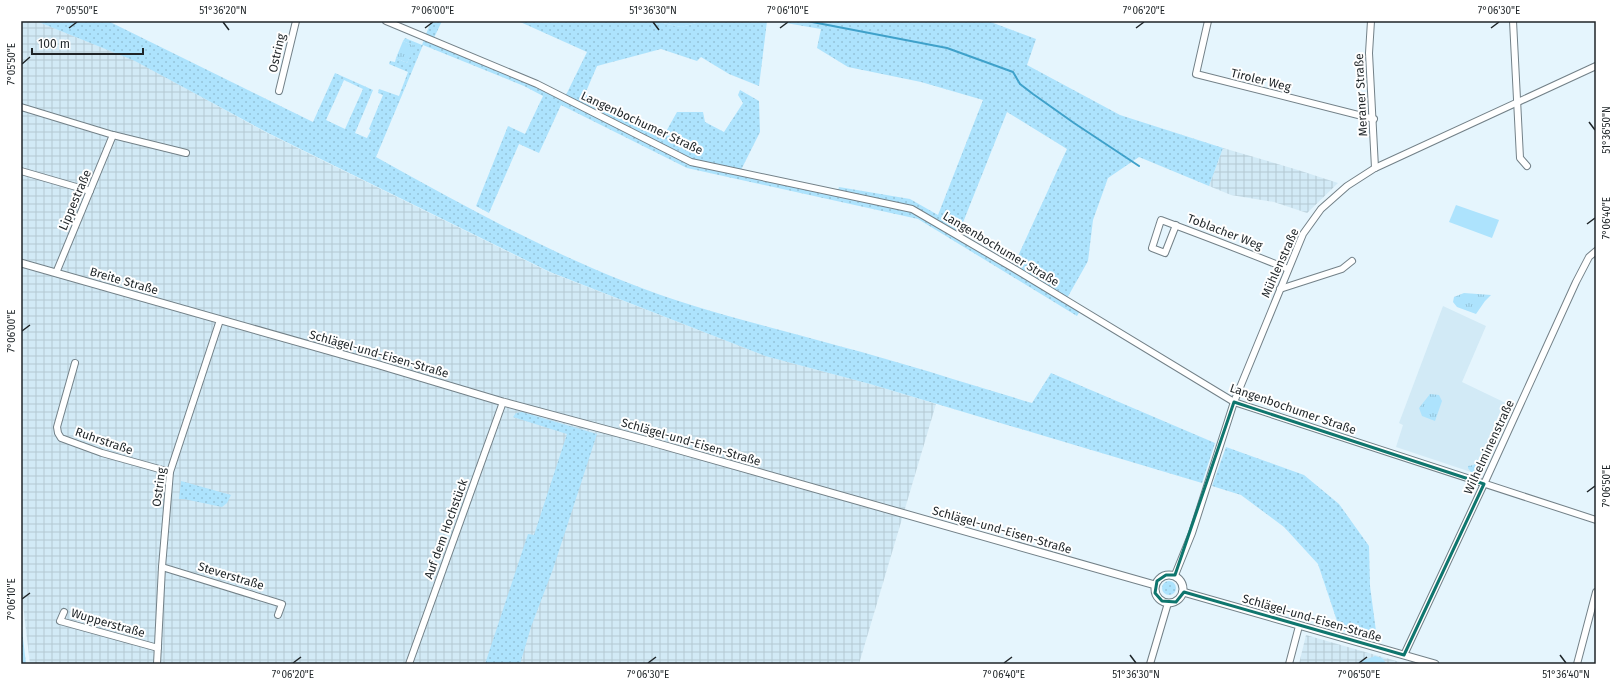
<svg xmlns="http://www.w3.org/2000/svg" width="1617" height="685" font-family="'Fira Sans',sans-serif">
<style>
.built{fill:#d2eaf6}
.industrial{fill:url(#industrial-grid)}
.grass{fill:url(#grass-dots);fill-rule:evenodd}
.park{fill:url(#park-tufts)}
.pitch{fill:#ade3fd}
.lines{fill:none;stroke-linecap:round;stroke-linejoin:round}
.stream{stroke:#3fa1ca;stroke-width:2}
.minor-casing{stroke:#738188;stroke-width:8}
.tertiary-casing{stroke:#738188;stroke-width:9}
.minor{stroke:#fff;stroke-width:6}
.tertiary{stroke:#fff;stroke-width:7}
.marked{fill:none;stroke:#0f766e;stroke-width:3;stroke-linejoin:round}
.ticks{fill:none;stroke:#1f2528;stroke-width:1.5}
.labels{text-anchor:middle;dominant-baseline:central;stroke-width:4;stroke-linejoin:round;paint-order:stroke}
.street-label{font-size:12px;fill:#1f2528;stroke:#fff}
.neatline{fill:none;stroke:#1f2528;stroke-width:1.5}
.ticks-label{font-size:10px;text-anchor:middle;fill:#1f2528}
</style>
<defs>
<pattern id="industrial-grid" width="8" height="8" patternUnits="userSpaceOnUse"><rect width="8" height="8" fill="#d2eaf6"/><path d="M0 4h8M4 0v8" fill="none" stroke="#b4c9d3"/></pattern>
<pattern id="grass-dots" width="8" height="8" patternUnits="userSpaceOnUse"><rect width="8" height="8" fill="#ade3fd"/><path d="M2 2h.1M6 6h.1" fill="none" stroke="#94c3d9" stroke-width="1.8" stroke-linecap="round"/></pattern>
<pattern id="park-tufts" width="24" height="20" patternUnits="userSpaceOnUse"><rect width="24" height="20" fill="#ade3fd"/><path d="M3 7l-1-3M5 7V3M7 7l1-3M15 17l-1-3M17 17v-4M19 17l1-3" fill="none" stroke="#94c3d9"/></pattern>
</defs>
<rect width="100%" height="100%" fill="#e5f5fd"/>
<!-- built -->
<path class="built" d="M1443 306 1486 326 1462 382 1512 406 1480 475 1396 447 1403 425 1399 423Z"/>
<!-- industrial -->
<g class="industrial">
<path d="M21 21H36L136 61 267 133 549 272 765 356 870 384 936 404 859 664H30L21 589Z"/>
<path d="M1223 148 1298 170 1338 183 1307 213 1274 202 1231 195 1209 186Z"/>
<path d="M1306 635 1407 664H1299Z"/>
</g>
<!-- grass -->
<g class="grass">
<path d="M36 21H108L313 122 335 73 373 90 355 133 367 138 371 130 369 129 383 95 378 93 379 89 399 96 408 72 389 64 390 61 395 62 396 58 407 63 414 46 403 41 405 38 422 45 431 21H442L433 40 564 99 587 52 518 21H654L681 27 704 21H767L759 86 729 74 701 57 697 61 661 49 597 66 585 94 663 137 677 112H703L705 122 724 132 743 103 738 95 740 90 759 101 760 132 740 172 837 194 839 187 910 199 938 215 983 100 921 82 848 67 817 48 821 29 774 21H988L1036 39 1027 65 1120 115 1223 148 1209 186 1139 157 1108 178 1093 220 1088 261 1066 300 1081 309 1077 316 918 219 687 168 561 105 539 153 519 144 489 213 476 206 508 126 525 134 543 96 524 86 423 45 376 157C457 202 539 248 626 282 695 310 768 326 839 346 904 363 968 384 1032 403L1051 373 1215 443 1202 483 870 384 765 356 550 272 268 133 135 61ZM344 80 363 89 345 129 326 120ZM1007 112 1067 149 1013 267 958 235Z"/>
<path d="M522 412 597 434 553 569 531 627 520 664H485L528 534 534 535 567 434 513 417 516 413Z"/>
<path d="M1226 447 1304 475 1339 504 1369 546 1370 586 1377 639 1340 630 1318 564 1284 527 1241 495 1212 486Z"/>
<path d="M181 481 231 495 227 503 222 507 184 499H179Z"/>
<circle cx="1169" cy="588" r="7"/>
<path d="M21 621 26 664H22Z"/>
</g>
<!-- park -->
<g class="park">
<path d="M403 41 415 46 407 63 396 58Z"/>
<path d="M1464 293 1491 295 1485 301 1476 314 1457 307 1453 302 1454 297Z"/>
<path d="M1430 394 1439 395 1442 401 1435 421 1422 416 1419 408Z"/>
<path d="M1484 458H1487L1480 475 1471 472 1468 468V466L1474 465 1476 460Z"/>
<path d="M1375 656 1382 658 1387 664H1353Z"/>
</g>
<!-- pitch -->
<g class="pitch">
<path d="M654 21H704L681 27Z"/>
<path d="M1456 205 1499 220 1492 238 1449 222Z"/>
</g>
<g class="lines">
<!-- stream -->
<path class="stream" d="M807 21 947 48 1013 72 1020 84 1033 94 1074 123 1139 166"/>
<defs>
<g id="minor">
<path d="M386 21 537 84 691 162 912 209 1013 268 1234 402 1596 520"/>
<path d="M1208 21 1196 74 1374 119"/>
<path d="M1371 21 1369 53 1375 168"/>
<path d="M1513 21 1520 158 1527 166"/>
<path d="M279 91 296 21"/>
<path d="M21 107 113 135 186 153"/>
<path d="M21 171 90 191"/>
<path d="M1176 225 1165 253 1152 248 1161 220C1204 236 1246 252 1288 269"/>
<path d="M56 273 113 135"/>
<path d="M1280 289 1342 269 1352 261"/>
<path d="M75 363 57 427 58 433 61 438 102 453 170 472"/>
<path d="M162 567 282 604 278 615"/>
<path d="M1175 575 1192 533 1234 402 1303 234 1321 209 1347 186 1375 168 1596 66"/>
<path d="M64 612 60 621 158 648"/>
<path d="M1404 655 1484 484 1576 282 1589 257 1596 251"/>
<path d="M157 664 162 567 170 472 220 320"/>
<path d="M409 664 503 402"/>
<path d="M1150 664 1168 603"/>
<path d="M1289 664 1299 626"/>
<path d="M1577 664 1596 592"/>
</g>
<g id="tertiary">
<path d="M21 263 376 364 503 402 648 441 1155 585"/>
<circle cx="1169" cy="589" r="14"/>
<path d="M1183 592 1435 664"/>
</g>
</defs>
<!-- minor casing -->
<use href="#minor" class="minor-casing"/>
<!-- tertiary casing -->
<use href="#tertiary" class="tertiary-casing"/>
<!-- minor -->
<use href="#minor" class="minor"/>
<!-- tertiary -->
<use href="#tertiary" class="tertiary"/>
</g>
<!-- marked area -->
<path class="marked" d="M1234 402 1484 484 1404 655 1184 592 1176 602 1162 601 1155 593 1157 581 1166 575H1175Z"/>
<!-- ticks -->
<path class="ticks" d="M223 22 229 30M653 22 659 30M69 28 77 22M425 28 433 22M780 28 788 22M1136 28 1144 22M1491 28 1499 22M22 64 30 57M1589 122 1595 130M1587 224 1595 218M22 331 30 325M1587 492 1595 486M22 599 30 593M1130 655 1136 663M1560 655 1566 663M293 663 301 657M648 663 656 657M1004 663 1012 657M1359 663 1367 657"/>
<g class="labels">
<!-- street labels -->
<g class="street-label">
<text transform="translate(277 53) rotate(-77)">Ostring</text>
<text transform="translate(1261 80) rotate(14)">Tiroler Weg</text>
<text transform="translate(1361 95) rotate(-93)">Meraner Straße</text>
<text transform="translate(642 123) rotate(25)">Langenbochumer Straße</text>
<text transform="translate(75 200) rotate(-67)">Lippestraße</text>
<text transform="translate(1225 232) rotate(21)">Toblacher Weg</text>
<text transform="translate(1001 249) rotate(31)">Langenbochumer Straße</text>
<text transform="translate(1280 263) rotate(-66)">Mühlenstraße</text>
<text transform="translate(124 281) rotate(16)">Breite Straße</text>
<text transform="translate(379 354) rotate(16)">Schlägel-und-Eisen-Straße</text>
<text transform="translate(1293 409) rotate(19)">Langenbochumer Straße</text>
<text transform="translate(104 441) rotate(19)">Ruhrstraße</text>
<text transform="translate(691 442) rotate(16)">Schlägel-und-Eisen-Straße</text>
<text transform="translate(1489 447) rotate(-65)">Wilhelminenstraße</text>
<text transform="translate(159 487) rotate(-82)">Ostring</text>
<text transform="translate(446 529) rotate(-70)">Auf dem Hochstück</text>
<text transform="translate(1002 530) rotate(16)">Schlägel-und-Eisen-Straße</text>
<text transform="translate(231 576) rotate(17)">Steverstraße</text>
<text transform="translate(1312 618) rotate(16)">Schlägel-und-Eisen-Straße</text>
<text transform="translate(108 623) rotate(16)">Wupperstraße</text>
</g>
</g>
<!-- border -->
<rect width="1617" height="685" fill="none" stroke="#ffffff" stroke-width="44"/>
<!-- scale -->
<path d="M32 48v6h111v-6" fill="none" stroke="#1f2528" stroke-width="2"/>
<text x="38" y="48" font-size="12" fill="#1f2528" stroke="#ffffff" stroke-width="3" paint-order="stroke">100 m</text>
<rect x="22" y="22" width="1573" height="641" class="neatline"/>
<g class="ticks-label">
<text x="77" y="14">7°05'50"E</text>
<text x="223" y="14">51°36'20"N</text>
<text x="433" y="14">7°06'00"E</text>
<text x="653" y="14">51°36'30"N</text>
<text x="788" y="14">7°06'10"E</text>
<text x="1144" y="14">7°06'20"E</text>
<text x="1499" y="14">7°06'30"E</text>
<text transform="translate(11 64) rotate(-90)" y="4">7°05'50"E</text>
<text transform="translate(1606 130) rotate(-90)" y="4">51°36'50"N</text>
<text transform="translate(1606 218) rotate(-90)" y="4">7°06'40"E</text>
<text transform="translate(11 331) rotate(-90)" y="4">7°06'00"E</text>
<text transform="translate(1606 486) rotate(-90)" y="4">7°06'50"E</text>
<text transform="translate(11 599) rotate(-90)" y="4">7°06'10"E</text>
<text x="293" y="678">7°06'20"E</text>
<text x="648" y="678">7°06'30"E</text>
<text x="1004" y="678">7°06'40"E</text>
<text x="1136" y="678">51°36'30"N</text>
<text x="1359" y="678">7°06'50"E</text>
<text x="1566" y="678">51°36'40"N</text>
</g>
</svg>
